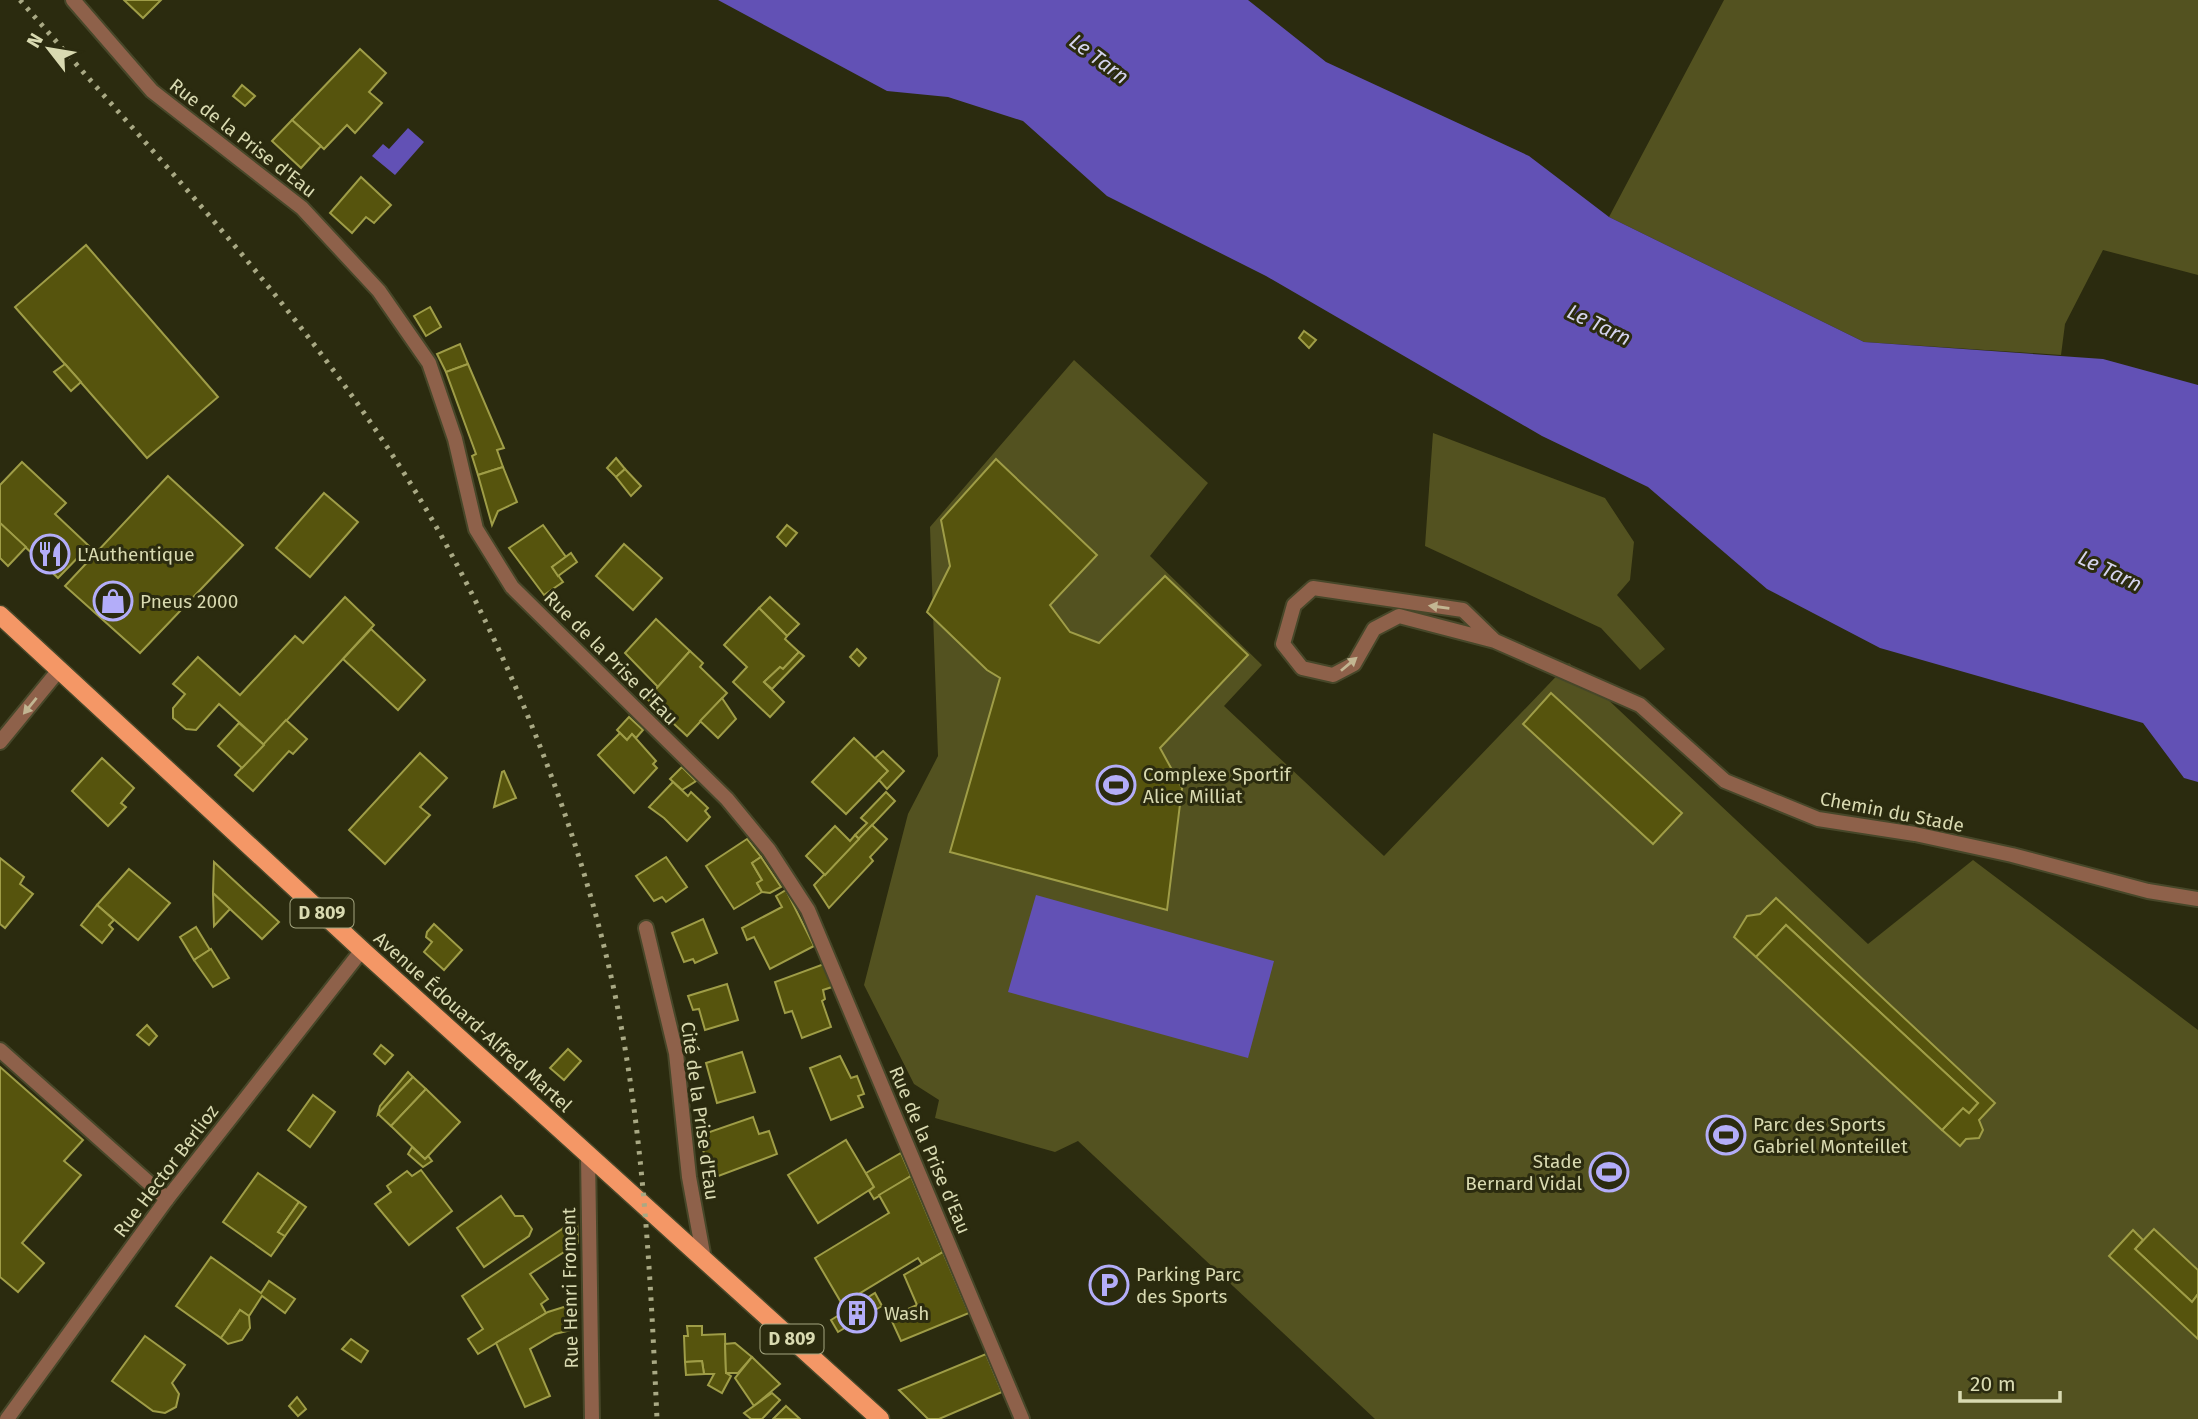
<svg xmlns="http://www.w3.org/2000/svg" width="2198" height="1419" font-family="'Fira Sans',sans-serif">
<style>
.green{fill:#535220}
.water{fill:#6251b5}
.building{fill:#56540d;stroke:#9f9d47;stroke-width:2}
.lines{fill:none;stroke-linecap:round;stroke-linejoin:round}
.service-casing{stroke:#474729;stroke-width:18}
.minor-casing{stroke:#474729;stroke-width:18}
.primary-casing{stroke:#474729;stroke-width:21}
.service{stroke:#8e614a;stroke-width:14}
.minor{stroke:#8e614a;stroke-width:14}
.primary{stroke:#f49766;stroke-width:18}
.rail{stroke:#a9a984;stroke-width:5;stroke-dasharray:3.5 7;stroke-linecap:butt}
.oneway{fill:#c2b692}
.labels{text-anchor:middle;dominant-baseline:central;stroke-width:6;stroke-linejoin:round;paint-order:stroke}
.shield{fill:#2b2b0f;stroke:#a5a680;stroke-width:2}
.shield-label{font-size:18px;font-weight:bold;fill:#d9dab1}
.street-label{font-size:19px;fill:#d9dab1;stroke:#2b2b0f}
.poi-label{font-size:19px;fill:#d9dab1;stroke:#2b2b0f;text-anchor:start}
.water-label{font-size:21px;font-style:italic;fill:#d5d4ee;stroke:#2b2b0f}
</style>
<rect width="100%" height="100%" fill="#2b2b0f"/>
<!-- green -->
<g class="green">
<path d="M1724 0H2198V275L2103 250 2065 324 2061 355 1864 342 1609 217Z"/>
<path d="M1074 360 1208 483 1150 556 1262 665 1224 706 1384 856 1569 663 1868 944 1973 860 2198 1030V1419H1375L1078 1141 1055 1152 935 1118 939 1100 914 1084 864 985 908 814 938 756 930 527Z"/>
<path d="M1433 433 1605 498 1634 542 1630 580 1617 595 1665 649 1640 670 1601 628 1425 546Z"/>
</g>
<!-- water -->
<g class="water">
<path d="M718 0H1248L1326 62 1529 156 1609 217 1864 342 2103 359 2198 385V782L2184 778 2143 723 1880 648 1767 589 1648 487 1542 436 1266 276 1107 196 1023 121 948 97 887 91Z"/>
<path d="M408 128 424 142 395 175 372 156 383 144 389 149Z"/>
<path d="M1036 895 1274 961 1248 1058 1008 992Z"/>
</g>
<!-- building -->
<g class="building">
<path d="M124 0H161L143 18Z"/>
<path d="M360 49 386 73 369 92 382 103 355 133 347 125 324 149 292 120Z"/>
<path d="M242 85 255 96 245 106 233 96Z"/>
<path d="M292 120 321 146 301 168 272 141Z"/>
<path d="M361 177 391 205 374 223 366 217 352 233 330 213Z"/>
<path d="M86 245 218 397 147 458 15 307Z"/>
<path d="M430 307 441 327 426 336 414 316Z"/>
<path d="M1304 331 1316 340 1309 348 1299 338Z"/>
<path d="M460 344 468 364 446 372 437 354Z"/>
<path d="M65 364 81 382 71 391 54 372Z"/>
<path d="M468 364 504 448 497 450 503 467 478 475 472 456 476 454 446 372Z"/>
<path d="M616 458 625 469 616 477 607 468Z"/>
<path d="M996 459 1097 555 1050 605 1070 632 1099 643 1165 576 1248 655 1160 748 1182 788 1167 910 950 852 1000 678 987 670 927 612 950 566 941 520Z"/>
<path d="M22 462 66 503 55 514 89 546 58 578 0 523V485Z"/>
<path d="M503 467 517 502 498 511 492 525 478 475Z"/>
<path d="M625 469 641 486 631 496 616 477Z"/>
<path d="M168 476 243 545 140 653 65 586Z"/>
<path d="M324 493 358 522 310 577 276 548Z"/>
<path d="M0 523 26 547 8 566 0 558Z"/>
<path d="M543 525 566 557 552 567 563 582 544 595 509 548Z"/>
<path d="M787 525 797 533 786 546 777 537Z"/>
<path d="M624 544 662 578 633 610 596 576Z"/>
<path d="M571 553 577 562 558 576 552 567Z"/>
<path d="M345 597 374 625 264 745 219 704 196 730 186 729 173 718V708L185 694 173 684 198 657 240 695 295 636 303 643Z"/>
<path d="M770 597 799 624 787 636 759 608Z"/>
<path d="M759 608 787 636 785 639 799 652 783 669 780 667 764 682 784 702 770 717 733 682 747 667 724 645Z"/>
<path d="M656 619 690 651 658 687 625 653Z"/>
<path d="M371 629 425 680 398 710 343 659Z"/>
<path d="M857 649 866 658 859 666 850 657Z"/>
<path d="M690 651 703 663 700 667 727 693 687 736 647 699Z"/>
<path d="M799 652 804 656 772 689 764 682 780 667 783 669Z"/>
<path d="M1551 693 1682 813 1653 844 1523 724Z"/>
<path d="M722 698 736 719 718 738 700 721Z"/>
<path d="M629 717 643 730 636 738 632 734 627 740 617 730Z"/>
<path d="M286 720 307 739 293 754 289 751 253 791 235 775Z"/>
<path d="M239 723 264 745 242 768 218 746Z"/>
<path d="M620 733 627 740 632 734 656 761 653 764 657 768 634 793 598 755Z"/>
<path d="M854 738 888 771 846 814 812 782Z"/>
<path d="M883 751 904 771 887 789 879 780 888 771 875 758Z"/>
<path d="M420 753 447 778 420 807 430 815 385 864 349 830Z"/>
<path d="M102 758 134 788 121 803 126 807 108 826 72 791Z"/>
<path d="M682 767 696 781 682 790 670 779Z"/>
<path d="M504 771 516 798 494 807 502 772Z"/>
<path d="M673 782 688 796 691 792 708 808 705 811 710 817 687 841 664 818 649 807Z"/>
<path d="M886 792 895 801 859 839 855 835 867 823 861 818Z"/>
<path d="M872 825 887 839 870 857 873 861 829 908 814 885Z"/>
<path d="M835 826 850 841 855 835 859 839 825 875 806 856Z"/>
<path d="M747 839 761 857 752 863 762 880 757 883 762 892 734 909 706 866Z"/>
<path d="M666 857 687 887 666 902 662 897 654 901 636 876Z"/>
<path d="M761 857 781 887 770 893 762 892 757 883 762 880 752 863Z"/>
<path d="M0 858 24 877 20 884 33 894 5 928 0 924Z"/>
<path d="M214 862 279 922 262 939 213 893Z"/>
<path d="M129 869 170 903 138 940 97 905Z"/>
<path d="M786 890 814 946 770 969 754 937 747 940 742 928 782 907 776 896Z"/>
<path d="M213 893 230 909 214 926Z"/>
<path d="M1776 898 1995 1103 1979 1120 1983 1130 1979 1138 1966 1139 1960 1146 1942 1130 1963 1108 1969 1113 1978 1103 1786 925 1756 957 1734 937 1747 916 1760 914Z"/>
<path d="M97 905 114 920 109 925 113 929 102 943 81 925Z"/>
<path d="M703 919 717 953 695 963 693 959 684 962 672 933Z"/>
<path d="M434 924 462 950 444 970 424 952 432 942 426 937 427 932Z"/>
<path d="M1786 925 1978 1103 1969 1113 1963 1108 1942 1130 1756 957Z"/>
<path d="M196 927 210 950 194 960 180 937Z"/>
<path d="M211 949 229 978 213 987 194 960Z"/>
<path d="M824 964 832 987 823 990 825 999 822 1001 831 1027 802 1038 792 1011 785 1013 775 982Z"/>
<path d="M727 984 738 1020 705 1030 699 1009 693 1010 688 996Z"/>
<path d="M147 1025 157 1036 149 1045 137 1035Z"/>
<path d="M381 1045 393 1055 385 1064 374 1054Z"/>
<path d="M568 1049 581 1061 564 1080 550 1068Z"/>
<path d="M742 1052 755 1092 717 1103 706 1063Z"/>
<path d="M840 1056 851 1078 857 1076 864 1094 858 1096 863 1107 831 1120 810 1068Z"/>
<path d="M0 1067 83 1140 64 1161 81 1175 22 1243 44 1263 18 1292 0 1277Z"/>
<path d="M408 1072 413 1077 378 1114 380 1106Z"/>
<path d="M413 1077 426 1089 391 1126 378 1114Z"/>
<path d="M426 1089 460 1122 425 1159 391 1126Z"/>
<path d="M313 1095 335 1112 310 1147 288 1130Z"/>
<path d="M753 1117 759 1134 769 1131 777 1154 713 1178 698 1136Z"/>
<path d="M846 1140 874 1187 818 1223 788 1175Z"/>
<path d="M412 1147 425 1159 428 1156 432 1161 423 1167 408 1154Z"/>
<path d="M901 1153 911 1176 874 1199 869 1191 874 1187 866 1173Z"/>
<path d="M421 1170 452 1211 409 1245 375 1204 391 1192 387 1186 407 1171 412 1176Z"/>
<path d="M258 1173 299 1202 278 1232 285 1236 271 1256 223 1222Z"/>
<path d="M911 1176 943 1252 922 1264 918 1258 842 1304 815 1258 889 1213 879 1195Z"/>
<path d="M501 1196 515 1216H523L532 1229 529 1236 484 1267 457 1228Z"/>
<path d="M299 1202 306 1207 285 1236 278 1232Z"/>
<path d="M574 1221H577L578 1243 530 1274 548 1299 541 1304 546 1313 478 1354 468 1339 483 1329 462 1296Z"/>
<path d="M2154 1229 2198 1270V1294L2192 1302 2135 1249Z"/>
<path d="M2133 1230 2143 1240 2135 1249 2192 1302 2198 1294V1339L2109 1256Z"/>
<path d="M943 1252 969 1313 901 1341 890 1317 917 1305 904 1275Z"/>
<path d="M211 1257 261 1293 269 1281 295 1299 285 1313 262 1296 249 1316 240 1310 221 1338 176 1306Z"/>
<path d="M875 1293 882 1306 838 1332 831 1320Z"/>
<path d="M570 1305 575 1329 555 1334 530 1349 550 1396 525 1407 496 1343 548 1312Z"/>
<path d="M240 1310 249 1316 250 1328 242 1340 228 1344 221 1338Z"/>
<path d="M687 1326H702V1335L725 1334 726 1373 731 1376 722 1393 708 1385 714 1374H704L702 1361 685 1362 684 1336H688Z"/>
<path d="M145 1336 185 1365 172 1383 179 1394 176 1407 165 1413 153 1411 112 1381Z"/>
<path d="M351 1339 368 1351 361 1362 342 1349Z"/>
<path d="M735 1343 752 1357 738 1373H726L725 1344Z"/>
<path d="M986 1354 1002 1392 939 1419H928L899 1390Z"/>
<path d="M752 1357 780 1384 754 1406 735 1378Z"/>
<path d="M702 1361 704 1374 686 1375 685 1362Z"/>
<path d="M772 1393 780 1400 762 1419H751L744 1413Z"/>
<path d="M297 1397 306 1409 298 1416 289 1406Z"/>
<path d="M786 1406 800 1419H773Z"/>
</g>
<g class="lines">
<defs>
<g id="service">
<path d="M1495 641 1463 610 1313 588 1294 605 1283 644 1302 668 1333 675 1354 664 1374 629 1399 616 1495 641 1640 705 1725 781 1818 819 1915 834 2012 855 2148 891 2198 899"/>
<path d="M0 742 59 670"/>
<path d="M0 1050 167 1199"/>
</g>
<g id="minor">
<path d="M73 0 152 91 302 208 379 291 429 363 455 439 476 529 512 587 727 799 769 850 808 910 1022 1419"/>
<path d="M646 928 676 1053 689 1177 704 1259"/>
<path d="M588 1156 592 1419"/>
<path d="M7 1419 167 1199 362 950"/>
</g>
<path id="primary" d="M0 615 362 950 880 1419"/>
</defs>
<!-- service casing -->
<use href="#service" class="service-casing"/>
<!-- minor casing -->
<use href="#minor" class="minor-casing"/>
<!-- primary casing -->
<use href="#primary" class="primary-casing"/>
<!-- service -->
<use href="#service" class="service"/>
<!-- minor -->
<use href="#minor" class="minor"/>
<!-- primary -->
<use href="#primary" class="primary"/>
<!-- rail -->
<path class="rail" d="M20 0C168 171 331 338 442 537 515 670 573 815 608 963 643 1113 650 1266 657 1419"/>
</g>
<!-- one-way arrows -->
<defs><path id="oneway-solid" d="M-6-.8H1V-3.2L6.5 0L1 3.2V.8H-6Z" transform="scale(1.75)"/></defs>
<g class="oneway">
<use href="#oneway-solid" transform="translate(1439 607) rotate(-172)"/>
<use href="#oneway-solid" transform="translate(1349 664) rotate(-40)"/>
<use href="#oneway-solid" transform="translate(30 706) rotate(129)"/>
</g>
<!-- icons -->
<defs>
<symbol id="restaurant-ring" viewBox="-11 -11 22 22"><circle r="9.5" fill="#2b2b0f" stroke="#b3adf9" stroke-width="1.5"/><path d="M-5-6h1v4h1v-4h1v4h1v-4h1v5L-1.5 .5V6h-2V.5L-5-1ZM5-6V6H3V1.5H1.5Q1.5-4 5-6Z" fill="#b3adf9"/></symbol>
<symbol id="shop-ring" viewBox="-11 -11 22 22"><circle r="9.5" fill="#2b2b0f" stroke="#b3adf9" stroke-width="1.5"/><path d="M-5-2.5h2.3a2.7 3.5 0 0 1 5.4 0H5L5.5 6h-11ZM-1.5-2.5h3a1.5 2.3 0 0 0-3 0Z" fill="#b3adf9"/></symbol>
<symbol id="stadium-ring" viewBox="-11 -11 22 22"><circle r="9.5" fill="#2b2b0f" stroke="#b3adf9" stroke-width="1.5"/><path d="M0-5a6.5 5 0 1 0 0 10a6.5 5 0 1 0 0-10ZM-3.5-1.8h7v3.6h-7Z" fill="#b3adf9"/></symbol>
<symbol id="parking-ring" viewBox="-11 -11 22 22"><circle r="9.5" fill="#2b2b0f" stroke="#b3adf9" stroke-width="1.5"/><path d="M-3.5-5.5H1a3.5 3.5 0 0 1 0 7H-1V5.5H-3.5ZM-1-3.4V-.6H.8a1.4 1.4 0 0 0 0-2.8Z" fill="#b3adf9"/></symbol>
<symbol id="building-ring" viewBox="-11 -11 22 22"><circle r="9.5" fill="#2b2b0f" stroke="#b3adf9" stroke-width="1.5"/><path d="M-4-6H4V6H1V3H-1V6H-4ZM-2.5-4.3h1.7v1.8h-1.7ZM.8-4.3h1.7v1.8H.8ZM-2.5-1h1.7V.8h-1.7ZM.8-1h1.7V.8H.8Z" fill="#b3adf9"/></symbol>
</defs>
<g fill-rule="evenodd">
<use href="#restaurant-ring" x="28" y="532" width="44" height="44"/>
<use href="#shop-ring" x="91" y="579" width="44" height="44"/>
<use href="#stadium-ring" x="1094" y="763" width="44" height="44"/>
<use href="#stadium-ring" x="1704" y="1113" width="44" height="44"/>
<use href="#stadium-ring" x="1587" y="1150" width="44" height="44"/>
<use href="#parking-ring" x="1087" y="1263" width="44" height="44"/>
<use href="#building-ring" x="835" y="1291" width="44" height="44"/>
</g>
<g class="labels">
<!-- shield labels -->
<g class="shield">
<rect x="290.5" y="898.5" width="63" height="29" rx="5"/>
<rect x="760.5" y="1324.5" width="63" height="29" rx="5"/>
</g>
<g class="shield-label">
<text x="322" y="913">D 809</text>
<text x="792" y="1339">D 809</text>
</g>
<!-- street labels -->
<g class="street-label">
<text transform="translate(243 138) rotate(38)">Rue de la Prise d'Eau</text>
<text transform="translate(611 658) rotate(45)">Rue de la Prise d'Eau</text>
<text transform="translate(1892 812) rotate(11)">Chemin du Stade</text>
<text transform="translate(473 1022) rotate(42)">Avenue Édouard-Alfred Martel</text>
<text transform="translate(700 1111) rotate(82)">Cité de la Prise d'Eau</text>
<text transform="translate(930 1150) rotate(67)">Rue de la Prise d'Eau</text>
<text transform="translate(166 1171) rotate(-53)">Rue Hector Berlioz</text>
<text transform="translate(570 1288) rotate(-91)">Rue Henri Froment</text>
</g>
<!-- poi labels -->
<g class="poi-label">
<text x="77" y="554">L'Authentique</text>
<text x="140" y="601">Pneus 2000</text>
<text x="1143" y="774">Complexe Sportif<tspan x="1143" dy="22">Alice Milliat</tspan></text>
<text x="1753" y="1124">Parc des Sports<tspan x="1753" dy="22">Gabriel Monteillet</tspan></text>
<text x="1582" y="1161" text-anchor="end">Stade<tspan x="1582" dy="22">Bernard Vidal</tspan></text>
<text x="1136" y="1274">Parking Parc<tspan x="1136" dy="22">des Sports</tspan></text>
<text x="884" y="1313">Wash</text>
</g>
<!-- water labels -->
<g class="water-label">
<text transform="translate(1099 59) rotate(37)">Le Tarn</text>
<text transform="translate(1599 325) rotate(26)">Le Tarn</text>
<text transform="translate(2110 571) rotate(26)">Le Tarn</text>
</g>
</g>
<!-- north arrow -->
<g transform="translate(49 49) rotate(301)" stroke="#2b2b0f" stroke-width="5" paint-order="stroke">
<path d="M0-5L12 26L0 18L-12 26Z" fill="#d9dab1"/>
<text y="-10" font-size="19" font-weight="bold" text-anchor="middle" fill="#d9dab1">N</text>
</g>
<!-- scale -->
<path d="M1960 1391v10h100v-10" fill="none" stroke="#d9dab1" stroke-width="3.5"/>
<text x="1970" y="1391" font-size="21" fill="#d9dab1" stroke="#2b2b0f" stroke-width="5" paint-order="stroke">20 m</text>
</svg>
